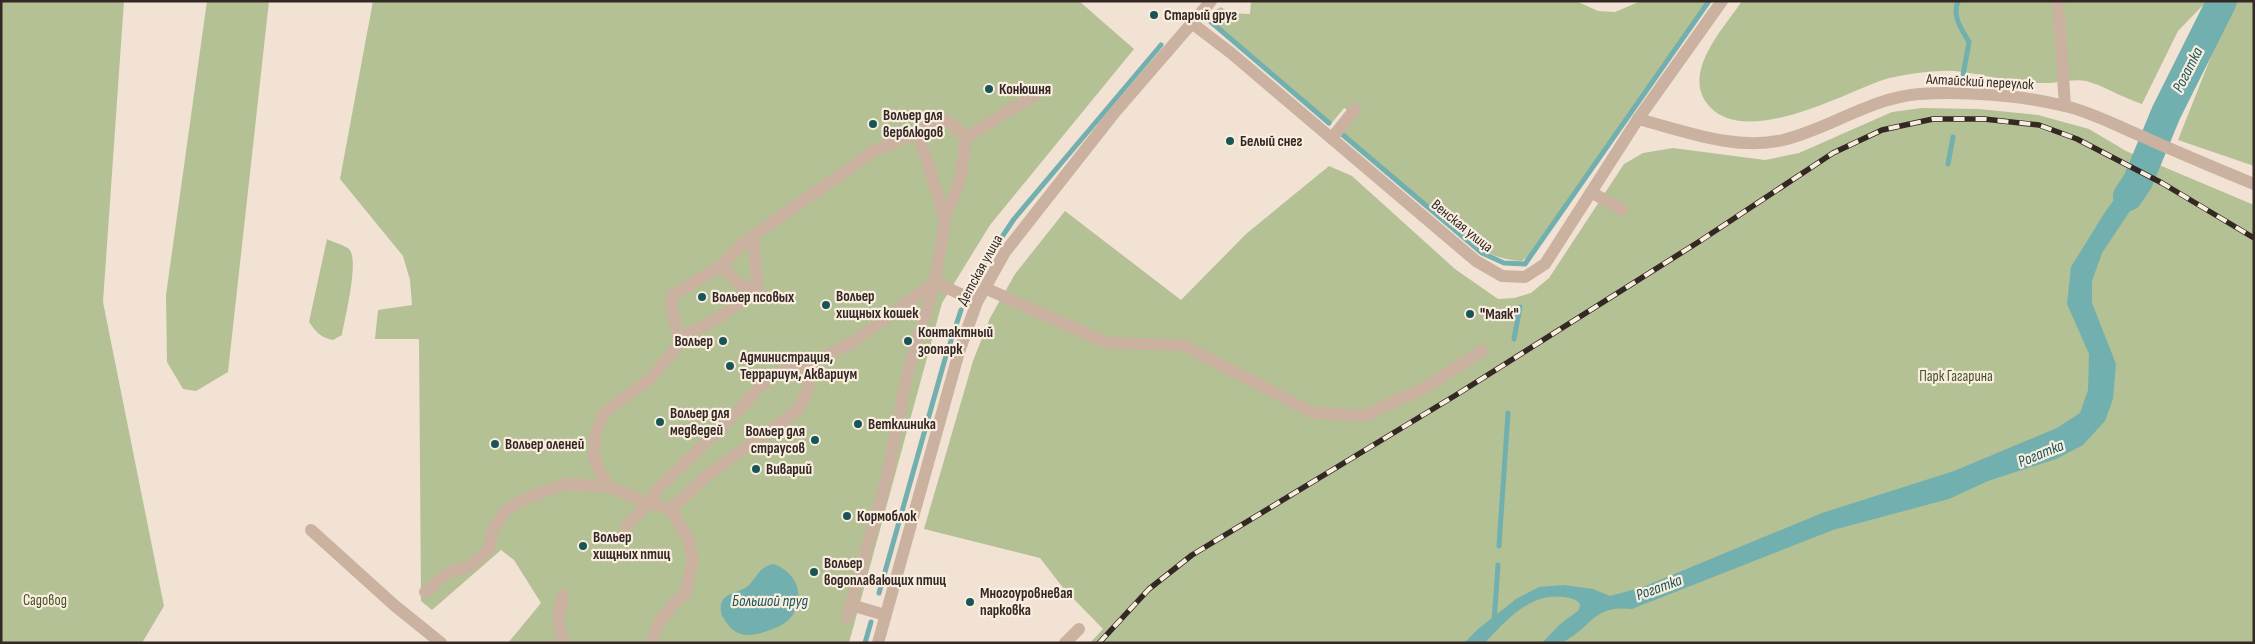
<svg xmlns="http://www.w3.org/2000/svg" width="2255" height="644" font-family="'Sofia Sans Condensed',sans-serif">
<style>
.green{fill:#b4c194}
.water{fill:#72b0af}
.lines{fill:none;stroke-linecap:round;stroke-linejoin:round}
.stream{stroke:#72b0af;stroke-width:5}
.river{stroke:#72b0af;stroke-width:30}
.minor{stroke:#cab1a0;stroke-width:12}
.rail-casing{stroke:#332824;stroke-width:5.5}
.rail{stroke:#f9ede0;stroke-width:4;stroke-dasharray:11;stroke-linecap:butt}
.poi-dot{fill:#185556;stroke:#f9ede0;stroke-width:2}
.labels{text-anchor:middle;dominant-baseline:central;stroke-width:4.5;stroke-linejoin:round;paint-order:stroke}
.poi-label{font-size:15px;font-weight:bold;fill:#332824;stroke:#f9ede0;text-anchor:start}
.street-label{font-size:15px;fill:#332824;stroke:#f9ede0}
.park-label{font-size:15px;fill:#455226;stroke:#f9ede0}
.water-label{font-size:16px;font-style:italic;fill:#185556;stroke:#f9ede0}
</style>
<rect width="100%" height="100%" fill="#f2e2d4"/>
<!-- green -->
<g class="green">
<path d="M1 1H124L103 302 164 606 142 643H1Z"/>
<path d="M207 1H269L228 372 196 391 183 389 167 362 166 295Z"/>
<path d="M373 1H1079L1134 49 990 225 942 303 849 643H508L541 603 514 560 501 550 432 610 421 601 419 339H375L378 310 412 305 410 280 403 256 340 179Z"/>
<path d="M1251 1H1576L1598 11 1615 12 1641 1H1710L1538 248 1522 261C1499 260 1484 252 1466 239L1342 134 1355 115 1344 108 1331 124 1226 34 1212 19V12L1221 7 1229 13 1250 14Z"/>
<path d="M1742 1H2207L2178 31 2142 104C2123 98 2105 86 2086 81 2072 78 2055 84 2041 83 2012 83 1983 74 1955 71 1943 70 1929 72 1917 73 1905 75 1891 77 1880 81 1839 96 1747 146 1710 107 1679 75 1724 28 1742 1Z"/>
<path d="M2233 1H2254V166L2178 140Z"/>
<path d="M1922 108 1979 109 2038 115 2089 129 2126 151 2254 205V643H1090L1103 629 1064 589 1040 558 924 529 973 361 990 318 1015 274 1065 211 1181 300 1246 234 1329 166 1352 176 1455 269 1498 299 1514 298 1531 293 1549 278 1624 164 1643 153 1673 148 1765 160 1799 153 1892 112Z"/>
<path d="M327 239C333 242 344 245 349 249 360 260 344 320 342 335L333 340C321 338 316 332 309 322Z"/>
</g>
<!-- water -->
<g class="water">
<path d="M2139 156 2154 163 2142 193 2102 253 2092 281V303L2116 364 2113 399 2105 421 2083 445 2056 459 1988 481 1949 499 1833 530 1632 609C1593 605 1594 625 1565 641 1560 644 1549 643 1542 643L1559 625 1579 610 1580 604C1575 598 1570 598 1563 597 1531 592 1505 621 1485 643H1464L1478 629 1516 599 1539 587 1564 585 1593 589 1610 596 1643 587 1822 513 1954 471 2057 428 2080 413 2088 390 2089 354 2067 304 2071 267 2105 212 2127 182Z"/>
<path d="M773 564C802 573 808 608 783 624 777 628 768 631 761 633 754 635 745 636 738 633 731 630 726 622 722 616 715 590 739 596 750 584 758 575 760 567 773 564Z"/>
</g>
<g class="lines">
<!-- stream -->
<g class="stream">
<path d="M1958 1C1952 17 1961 28 1969 42L1963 75"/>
<path d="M1211 22 1329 123"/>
<path d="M1343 135 1482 253 1504 263 1525 264 1709 1"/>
<path d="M1948 164 1953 137"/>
<path d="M971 283 1014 219 1161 45"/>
<path d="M1514 339 1520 307"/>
<path d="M1499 546 1508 413"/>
<path d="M879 593 945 359 961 310"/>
<path d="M1494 622 1498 565"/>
<path d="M865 643 871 622"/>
</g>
<!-- river -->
<path class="river" d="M2128 196 2138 181 2166 113 2222 1"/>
<!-- minor -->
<g class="minor">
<path d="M2058 1 2065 106"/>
<path d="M1193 24 1231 53 1476 261 1502 276 1525 277 1545 264 1638 119 1722 1"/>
<path d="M1638 119C1685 131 1735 151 1783 140 1829 129 1870 98 1919 94 1963 91 2022 95 2065 106 2091 112 2115 125 2139 135 2177 152 2215 168 2254 184"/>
<path d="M918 132 945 219"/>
<path d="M1332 138 1355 109"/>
<path d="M1591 192 1622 210"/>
<path d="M721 266 740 285 756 290 757 279 753 236"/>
<path d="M935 282 977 302"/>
<path d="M985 288 1107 343 1183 345 1311 412 1364 416 1426 387 1482 351"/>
<path d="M679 339 723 315 756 290 761 294"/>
<path d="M671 509 709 474 797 411 808 391V364"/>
<path d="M626 527 648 503 658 489 744 405 760 386 774 376 791 368 808 364 853 342 935 282"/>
<path d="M311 530 394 605 441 643"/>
<path d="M425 592 447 573 471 566 489 549 493 529 505 511 520 501 565 484 610 487"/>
<path d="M563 595 558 621 563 643"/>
<path d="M851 605 885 615"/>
<path d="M847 618 888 473 907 375 935 282 945 219 961 176 966 137 1041 91"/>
<path d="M651 643 659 623 675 602 686 593 693 560 689 541 671 509 648 503 610 487 600 473 594 456 595 434 604 413 650 379 677 347 679 339 671 306 673 295 721 266 743 243 874 151 946 120 966 137"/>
<path d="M878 643 959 352 977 302 1005 252 1115 112 1211 1"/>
<path d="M1065 643 1079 629"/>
</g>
<defs>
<path id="rail" d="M1099 643 1149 589 1192 555 1456 395 1700 241 1833 153 1882 130 1933 119H1984L2039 125 2077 139 2162 183 2254 238"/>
</defs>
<!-- rail casing -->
<use href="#rail" class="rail-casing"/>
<!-- rail -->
<use href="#rail" class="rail"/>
</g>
<!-- markers -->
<g class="poi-dot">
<circle cx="1154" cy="15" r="5"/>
<circle cx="989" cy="89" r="5"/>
<circle cx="873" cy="124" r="5"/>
<circle cx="1230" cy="141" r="5"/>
<circle cx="702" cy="297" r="5"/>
<circle cx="826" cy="305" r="5"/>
<circle cx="1470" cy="314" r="5"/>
<circle cx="723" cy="341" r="5"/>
<circle cx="908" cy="341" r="5"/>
<circle cx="730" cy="366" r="5"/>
<circle cx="660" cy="422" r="5"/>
<circle cx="858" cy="424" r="5"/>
<circle cx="815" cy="440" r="5"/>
<circle cx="495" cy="444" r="5"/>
<circle cx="756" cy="469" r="5"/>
<circle cx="847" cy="516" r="5"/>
<circle cx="583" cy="546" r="5"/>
<circle cx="814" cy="572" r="5"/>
<circle cx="970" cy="602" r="5"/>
</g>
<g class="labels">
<!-- poi labels -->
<g class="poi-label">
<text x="1164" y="15">Старый друг</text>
<text x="999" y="89">Конюшня</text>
<text x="883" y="115">Вольер для<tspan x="883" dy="17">верблюдов</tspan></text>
<text x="1240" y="141">Белый снег</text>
<text x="836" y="296">Вольер<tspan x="836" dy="17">хищных кошек</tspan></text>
<text x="712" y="297">Вольер псовых</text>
<text x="1480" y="314">"Маяк"</text>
<text x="918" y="332">Контактный<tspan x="918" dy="17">зоопарк</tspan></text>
<text x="713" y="341" text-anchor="end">Вольер</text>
<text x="740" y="357">Администрация,<tspan x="740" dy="17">Террариум, Аквариум</tspan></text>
<text x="670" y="413">Вольер для<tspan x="670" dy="17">медведей</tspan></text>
<text x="868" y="424">Ветклиника</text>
<text x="805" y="431" text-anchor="end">Вольер для<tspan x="805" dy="17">страусов</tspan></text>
<text x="505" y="444">Вольер оленей</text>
<text x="766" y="469">Виварий</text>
<text x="857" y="516">Кормоблок</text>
<text x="593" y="537">Вольер<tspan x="593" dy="17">хищных птиц</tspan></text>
<text x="824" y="563">Вольер<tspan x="824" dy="17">водоплавающих птиц</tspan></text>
<text x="980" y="593">Многоуровневая<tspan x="980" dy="17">парковка</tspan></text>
</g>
<!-- street labels -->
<g class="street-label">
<text transform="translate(1980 82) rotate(3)">Алтайский переулок</text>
<text transform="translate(1462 226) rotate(39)">Венская улица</text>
<text transform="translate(980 270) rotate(-61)">Детская улица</text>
</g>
<!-- park labels -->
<g class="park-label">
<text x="1956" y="376">Парк Гагарина</text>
<text x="45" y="600">Садовод</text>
</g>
<!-- water labels -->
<g class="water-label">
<text transform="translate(2188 70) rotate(-63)">Рогатка</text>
<text transform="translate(2041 454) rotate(-22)">Рогатка</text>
<text transform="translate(1659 588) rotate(-20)">Рогатка</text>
<text x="770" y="601">Большой пруд</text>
</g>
</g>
<!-- border -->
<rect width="2255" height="644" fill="none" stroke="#332824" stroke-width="5"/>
</svg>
